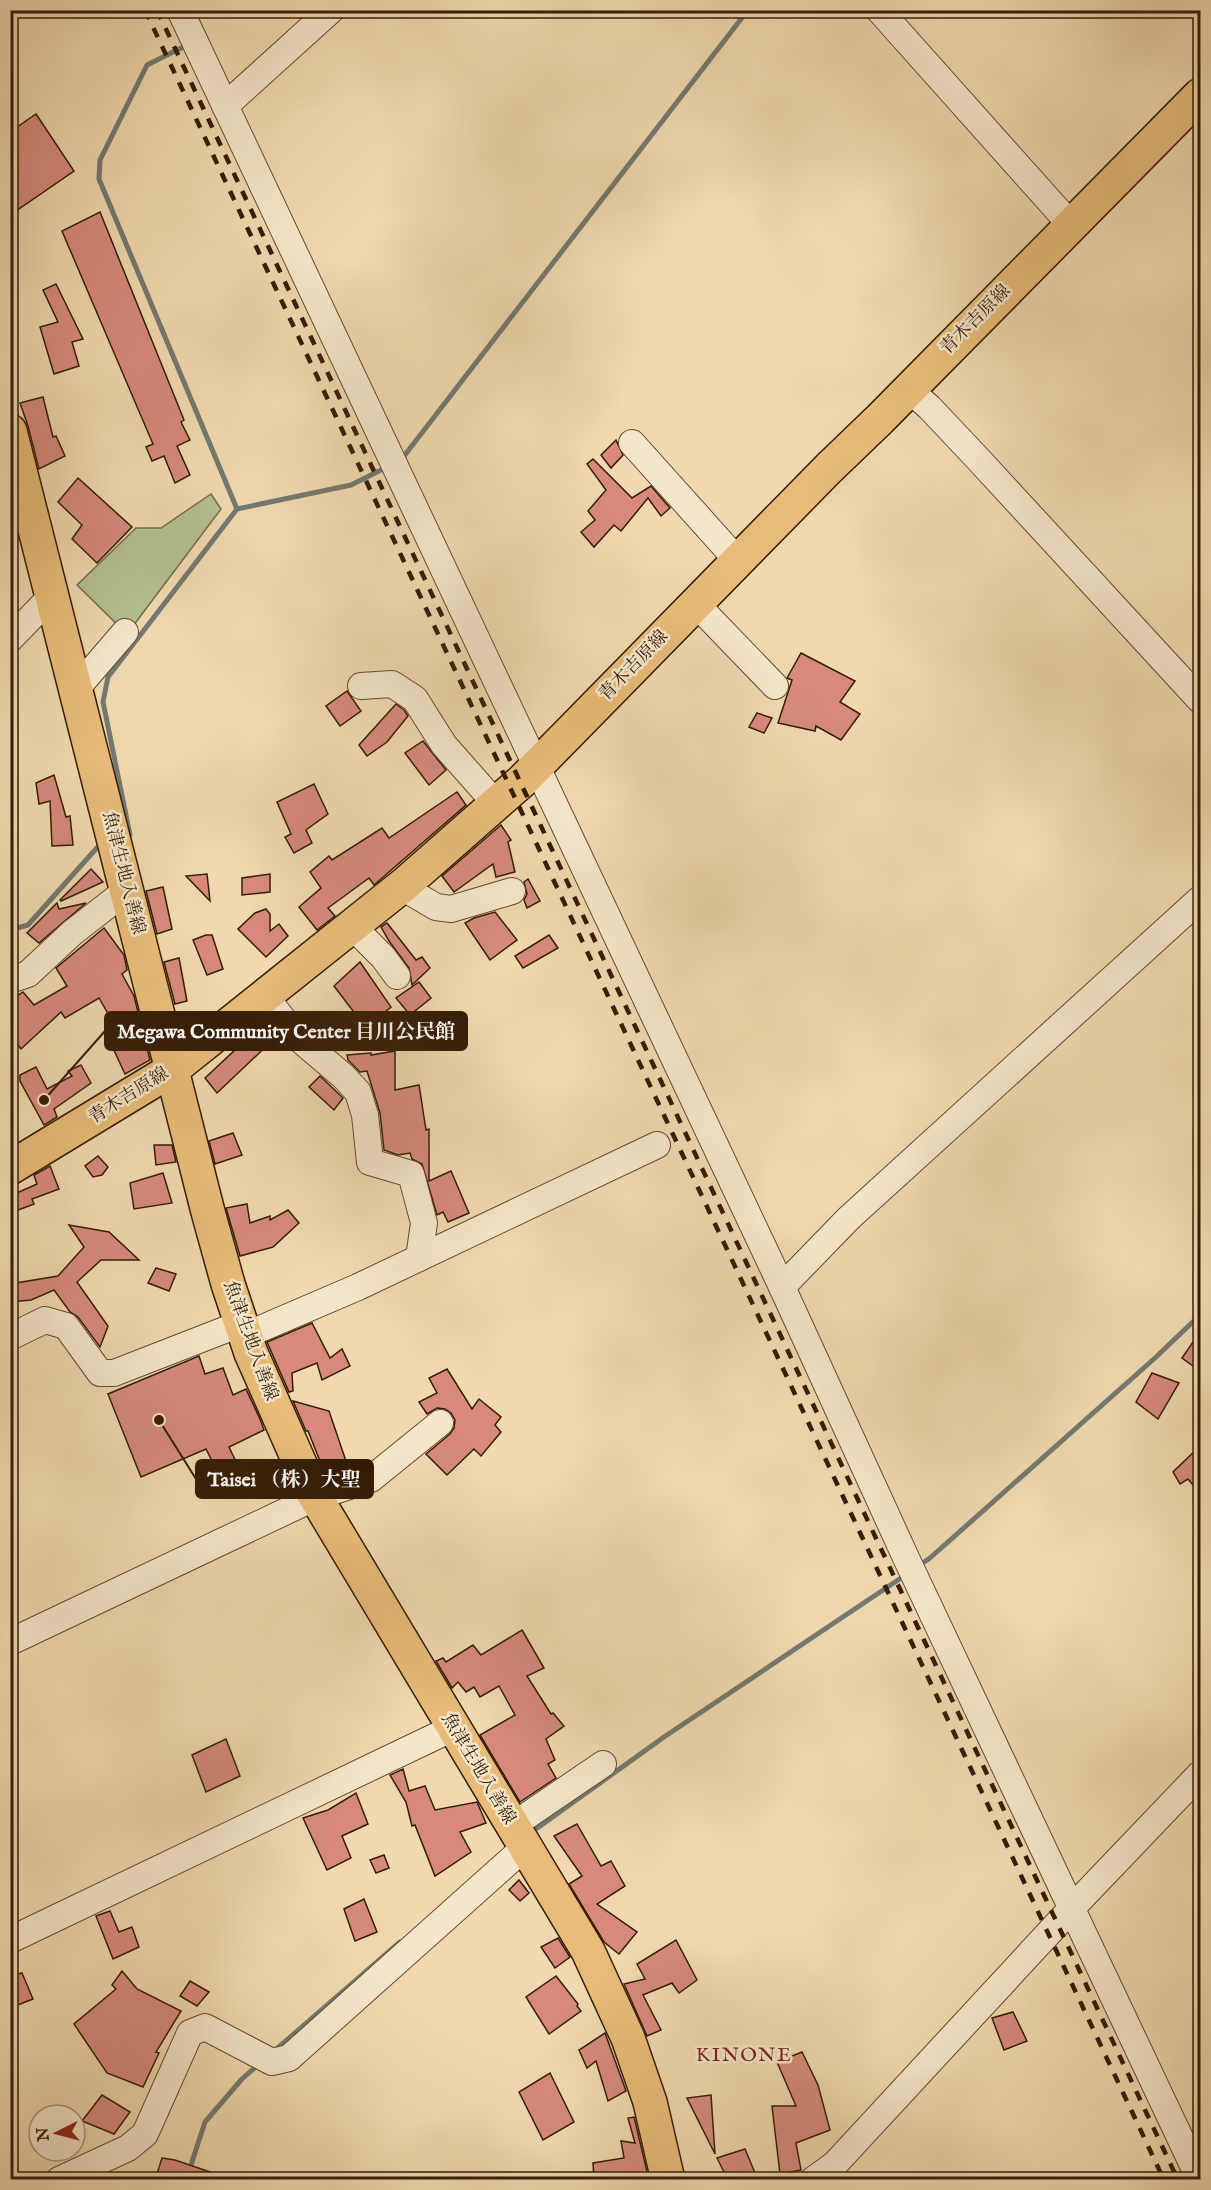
<svg xmlns="http://www.w3.org/2000/svg" width="1211" height="2190" font-family="'IM FELL English','Noto Serif JP',serif">
<style>
.green{fill:#b4c08f;stroke:#746e4a;stroke-width:1.5}
.lines{fill:none;stroke-linecap:round;stroke-linejoin:round}
.stream{stroke:#757970;stroke-width:5}
.building{fill:#d78a7c;stroke:#341c06;stroke-width:1.5}
.minor-casing{stroke:#634b30;stroke-width:28}
.major-casing{stroke:#341c06;stroke-width:36}
.minor{stroke:#f5e6cb;stroke-width:26}
.major{stroke:#e8bc78;stroke-width:33}
.rail{stroke:#341c06;stroke-width:4.5;stroke-dasharray:10 10;stroke-linecap:butt}
.labels{text-anchor:middle;dominant-baseline:central;stroke-width:5;stroke-linejoin:round;paint-order:stroke}
.street-label{font-size:18px;fill:#341c06;stroke:#f5e6cb}
.neighbourhood-label{font-size:20px;letter-spacing:1.5px;fill:#7a1f14;stroke:#f5e6cb}
.leader{fill:none;stroke:#341c06;stroke-width:2}
.callout-dot{fill:#341c06;stroke:#f5e6cb;stroke-width:2}
.callout{fill:#341c06;stroke:#341c06;stroke-width:2}
.callout-label{font-size:20px;text-anchor:middle;font-weight:bold;fill:#fff}
</style>
<rect width="100%" height="100%" fill="#f0d9af"/>
<filter id="stains"><feTurbulence type="fractalNoise" baseFrequency=".00333" numOctaves="4"/><feColorMatrix values="0 0 0 0 .2 0 0 0 0 .09 0 0 0 0 .02 0 0 0 .5 -.17"/></filter>
<radialGradient id="worn" r=".72"><stop offset=".6" stop-color="#630" stop-opacity="0"/><stop offset="1" stop-color="#630" stop-opacity=".3"/></radialGradient>
<!-- green -->
<path class="green" d="M211 494 221 509 127 634 77 585 136 528H161Z"/>
<g class="lines">
<!-- stream -->
<g class="stream">
<path d="M189 44 147 65 100 160 99 179 237 509"/>
<path d="M401 460 748 10"/>
<path d="M124 836 130 835 103 702 108 677 237 509 351 485 387 467"/>
<path d="M10 930 28 925 103 841"/>
<path d="M917 1567 930 1558 1155 1358 1200 1315"/>
<path d="M529 1834 664 1737 907 1574"/>
<path d="M273 2052 400 1942"/>
<path d="M1200 2068 1195 2073 1200 2079"/>
<path d="M189 2171 205 2122 242 2079 259 2064"/>
</g>
</g>
<!-- building -->
<g class="building">
<path d="M36 114 74 171 10 215V132Z"/>
<path d="M100 212 184 420 181 422 190 440 177 446 190 475 175 483 164 456 152 461 146 447 153 444 62 231Z"/>
<path d="M56 284 83 339 72 342 79 366 54 374 40 327 58 322 43 290Z"/>
<path d="M43 397 53 437 56 436 65 456 39 469 28 426 20 403Z"/>
<path d="M616 440 623 455 611 468 601 455Z"/>
<path d="M593 459 632 498 651 486 670 508 661 516 648 498 621 531 614 525 594 547 581 532 595 520 588 511 606 490 587 464Z"/>
<path d="M78 478 132 527 97 563 72 539 82 525 58 502Z"/>
<path d="M801 653 855 681 840 702 860 714 841 740 816 726 815 731 778 723 792 680 787 678Z"/>
<path d="M347 691 361 711 340 726 326 706Z"/>
<path d="M396 704 404 710 408 716 387 742 367 756 359 745Z"/>
<path d="M757 713 772 718 764 733 749 727Z"/>
<path d="M423 741 446 770 429 785 405 753Z"/>
<path d="M54 775 66 817 70 816 73 845 52 846 50 801 39 804 36 783Z"/>
<path d="M314 784 328 814 306 830 312 843 294 853 285 837 291 834 277 802Z"/>
<path d="M457 792 466 805 374 885 369 878 328 908 335 916 317 930 299 907 321 888 310 872 329 856 332 860 382 828 389 838Z"/>
<path d="M501 825 511 840 508 842 515 872 496 877 493 864 454 892 442 876Z"/>
<path d="M91 869 103 882 61 901 60 900Z"/>
<path d="M207 874 210 901 186 876Z"/>
<path d="M270 874V892L242 895V878Z"/>
<path d="M528 879 540 901 527 908 524 900 527 894 524 882Z"/>
<path d="M163 887 172 929 157 934 146 891Z"/>
<path d="M57 903 59 909 86 903 39 943 27 933Z"/>
<path d="M266 909 270 914V931L279 924 288 936 266 957 238 929 255 913Z"/>
<path d="M495 912 517 940 490 960 465 923 474 918Z"/>
<path d="M387 923 416 960 422 957 430 968 412 985 409 968 389 941 381 927Z"/>
<path d="M104 928 124 955 127 970 122 974 134 996 138 1012 130 1016 146 1044 150 1060 125 1074 112 1046 123 1040 99 998 65 1018 61 1012 21 1049 10 1034V1001L23 992 34 1005 67 986 56 968Z"/>
<path d="M206 935H212L223 969 207 975 193 940Z"/>
<path d="M549 935 558 948 523 968 515 956Z"/>
<path d="M179 958 187 1001 175 1004 164 962Z"/>
<path d="M360 962 391 1007 366 1028 334 986Z"/>
<path d="M419 982 431 998 410 1015 396 998Z"/>
<path d="M261 1022 273 1040 217 1093 205 1078 237 1048 235 1044Z"/>
<path d="M395 1051V1090L419 1085 426 1130 429 1129V1181L451 1171 469 1213 448 1222 443 1212 437 1215 422 1164 412 1159 410 1153 398 1155 384 1150 380 1113 367 1071 360 1072 348 1060 347 1055 371 1053V1055Z"/>
<path d="M81 1065 91 1083 54 1109 57 1117 44 1125 20 1081V1075L36 1067 47 1089 72 1076 68 1071Z"/>
<path d="M320 1076 343 1098 334 1110 309 1087Z"/>
<path d="M233 1133 242 1155 215 1164 209 1141Z"/>
<path d="M154 1145H172L176 1162 156 1165Z"/>
<path d="M98 1156 108 1167 102 1175 93 1177 85 1166Z"/>
<path d="M50 1166 59 1189 32 1199 34 1204 13 1212 10 1196 37 1184 34 1175Z"/>
<path d="M163 1173 172 1203 134 1209 130 1183Z"/>
<path d="M247 1204 250 1223 270 1216V1220L288 1210 299 1223 273 1247 240 1256 226 1208Z"/>
<path d="M69 1225 109 1232 139 1260H101L77 1282 108 1326 100 1347 78 1317 70 1312 54 1290 31 1300 10 1302V1284L58 1276 84 1247Z"/>
<path d="M156 1268 176 1274 169 1291 148 1283Z"/>
<path d="M312 1323 330 1358 342 1349 350 1366 322 1380 317 1363 292 1373 293 1391 289 1392 267 1342Z"/>
<path d="M1200 1332V1371L1182 1358Z"/>
<path d="M199 1356 205 1374 223 1368 233 1395 246 1389 260 1419 264 1430 229 1447 243 1476 223 1483 206 1449 141 1477 108 1394Z"/>
<path d="M447 1369 472 1409 479 1399 501 1417 495 1425 501 1432 481 1456 474 1449 447 1475 426 1454 450 1434 454 1428 455 1420 451 1413 445 1409 437 1408 427 1414 419 1402 437 1393 429 1378Z"/>
<path d="M1152 1373 1179 1383 1158 1419 1136 1402Z"/>
<path d="M293 1401 329 1411 349 1470 326 1476 308 1431H306Z"/>
<path d="M1200 1446V1493L1188 1479 1180 1484 1173 1472Z"/>
<path d="M522 1630 544 1668 527 1676 551 1714 553 1713 564 1726 546 1739 555 1760 548 1764 556 1778 520 1802 480 1735 515 1715 499 1686 480 1697 474 1687 466 1692 458 1682 452 1688 436 1661 443 1658 446 1662 473 1645 481 1655Z"/>
<path d="M226 1739 240 1776 206 1792 192 1755Z"/>
<path d="M403 1769 409 1791 425 1786 435 1810 477 1802 486 1823 460 1832 471 1852 435 1876 415 1825 412 1826 406 1802 390 1775Z"/>
<path d="M356 1793 368 1824 342 1836 351 1858 327 1870 303 1818 328 1810Z"/>
<path d="M577 1824 601 1866 611 1861 625 1886 597 1904 637 1932 619 1954 604 1942 569 1884 582 1876 554 1836Z"/>
<path d="M384 1855 389 1868 376 1873 370 1860Z"/>
<path d="M519 1880 529 1893 520 1901 509 1890Z"/>
<path d="M364 1899 377 1932 355 1941 344 1909Z"/>
<path d="M110 1911 119 1932 132 1927 139 1947 113 1959 96 1916Z"/>
<path d="M558 1938 570 1957 555 1968 541 1947Z"/>
<path d="M676 1940 697 1980 679 1993 672 1983 643 1995 661 2030 647 2036 624 1984 645 1979 637 1964Z"/>
<path d="M122 1971 137 1989 181 2011 156 2052 159 2053 143 2087 107 2073 74 2024 116 1989 112 1985Z"/>
<path d="M22 1973 33 1999 10 2008V1976Z"/>
<path d="M556 1976 578 2004 577 2006 581 2011 549 2034 526 1997Z"/>
<path d="M190 1981 209 1992 197 2006 180 1996Z"/>
<path d="M1013 2012 1027 2041 1004 2050 992 2018Z"/>
<path d="M605 2033 626 2091 608 2101 596 2061 587 2068 579 2050Z"/>
<path d="M802 2052 818 2085 830 2130 796 2143 801 2170 780 2174 772 2106H796L777 2062Z"/>
<path d="M550 2073 574 2122 543 2140 519 2092Z"/>
<path d="M102 2095 130 2112 114 2134 82 2121Z"/>
<path d="M711 2095 715 2154 687 2098Z"/>
<path d="M634 2117 649 2180H594L593 2163 624 2158 621 2141 635 2143 628 2118Z"/>
<path d="M745 2149 758 2180H728L717 2158Z"/>
<path d="M162 2158 175 2160 222 2176V2180H155Z"/>
</g>
<g class="lines">
<defs>
<g id="minor">
<path d="M180 10 782 1287 907 1560 1200 2180"/>
<path d="M879 10 1071 225"/>
<path d="M225 106 331 10"/>
<path d="M908 389 929 407 979 460 1200 700"/>
<path d="M632 443 737 560"/>
<path d="M695 603 775 686"/>
<path d="M10 639 43 605 53 598"/>
<path d="M361 686 392 684 415 699 444 745 497 805"/>
<path d="M76 689 125 632"/>
<path d="M402 887 436 907 451 909 512 891"/>
<path d="M352 926 383 957 397 976"/>
<path d="M10 980 28 974 72 933 127 890"/>
<path d="M265 996 296 1036 343 1076 358 1092 365 1115 370 1162 411 1174 424 1223 419 1258"/>
<path d="M782 1287 849 1218 1200 899"/>
<path d="M244 1336 358 1287 657 1145"/>
<path d="M10 1337 45 1320 66 1326 100 1373H114L240 1324"/>
<path d="M10 1642 316 1497 371 1479 440 1423"/>
<path d="M512 1826 603 1764"/>
<path d="M10 1940 453 1728"/>
<path d="M59 2180 128 2148 145 2134 190 2033 205 2027 272 2062 289 2058 524 1848"/>
<path d="M813 2180 835 2164 1071 1909 1200 1774"/>
</g>
<g id="major">
<path d="M10 431 208 1212 228 1284 251 1353 312 1491 588 1951 628 2038 650 2102 668 2180"/>
<path d="M10 1168 173 1069 406 883 522 781 828 469 880 419 1200 95"/>
</g>
</defs>
<!-- minor casing -->
<use href="#minor" class="minor-casing"/>
<!-- major casing -->
<use href="#major" class="major-casing"/>
<!-- minor -->
<use href="#minor" class="minor"/>
<!-- major -->
<use href="#major" class="major"/>
<!-- rail -->
<g class="rail">
<path d="M145 10 1164 2180"/>
<path d="M157 10 1178 2180"/>
</g>
</g>
<g class="labels">
<!-- street labels -->
<g class="street-label">
<text transform="translate(976 320) rotate(-45)">青木吉原線</text>
<text transform="translate(634 666) rotate(-46)">青木吉原線</text>
<text transform="translate(123 873) rotate(76)">魚津生地入善線</text>
<text transform="translate(129 1096) rotate(-32)">青木吉原線</text>
<text transform="translate(250 1341) rotate(70)">魚津生地入善線</text>
<text transform="translate(478 1769) rotate(59)">魚津生地入善線</text>
</g>
<!-- neighbourhood labels -->
<g class="neighbourhood-label">
<text x="744" y="2055">KINONE</text>
</g>
</g>
<!-- callouts -->
<path class="leader" d="M44 1100L105 1031M159 1420L196 1479"/>
<g class="callout-dot">
<circle cx="44" cy="1100" r="6"/>
<circle cx="159" cy="1420" r="6"/>
</g>
<g class="callout">
<rect x="105" y="1012" width="362" height="38" rx="6"/>
<rect x="196" y="1460" width="177" height="38" rx="6"/>
</g>
<g class="callout-label">
<text x="286" y="1038">Megawa Community Center 目川公民館</text>
<text x="284" y="1486">Taisei （株）大聖</text>
</g>
<!-- margin -->
<rect width="1211" height="2190" fill="none" stroke="#f0d9af" stroke-width="36"/>
<rect x="12" y="12" width="1187" height="2166" fill="none" stroke="#341c06" stroke-width="3"/>
<rect x="18" y="18" width="1175" height="2154" fill="none" stroke="#341c06" stroke-width="1.5"/>
<!-- north arrow -->
<g transform="translate(57 2133) rotate(264)"><circle r="28" fill="#f5e6cb" stroke="#a8957c" stroke-width="1.5"/>
<path d="M0-4.5L10 22L0 15L-10 22Z" fill="#8f2418"/>
<text y="-9" font-size="16" font-weight="bold" text-anchor="middle" fill="#341c06">N</text>
</g>
<rect width="100%" height="100%" filter="url(#stains)"/>
<rect width="100%" height="100%" fill="url(#worn)"/>
</svg>
